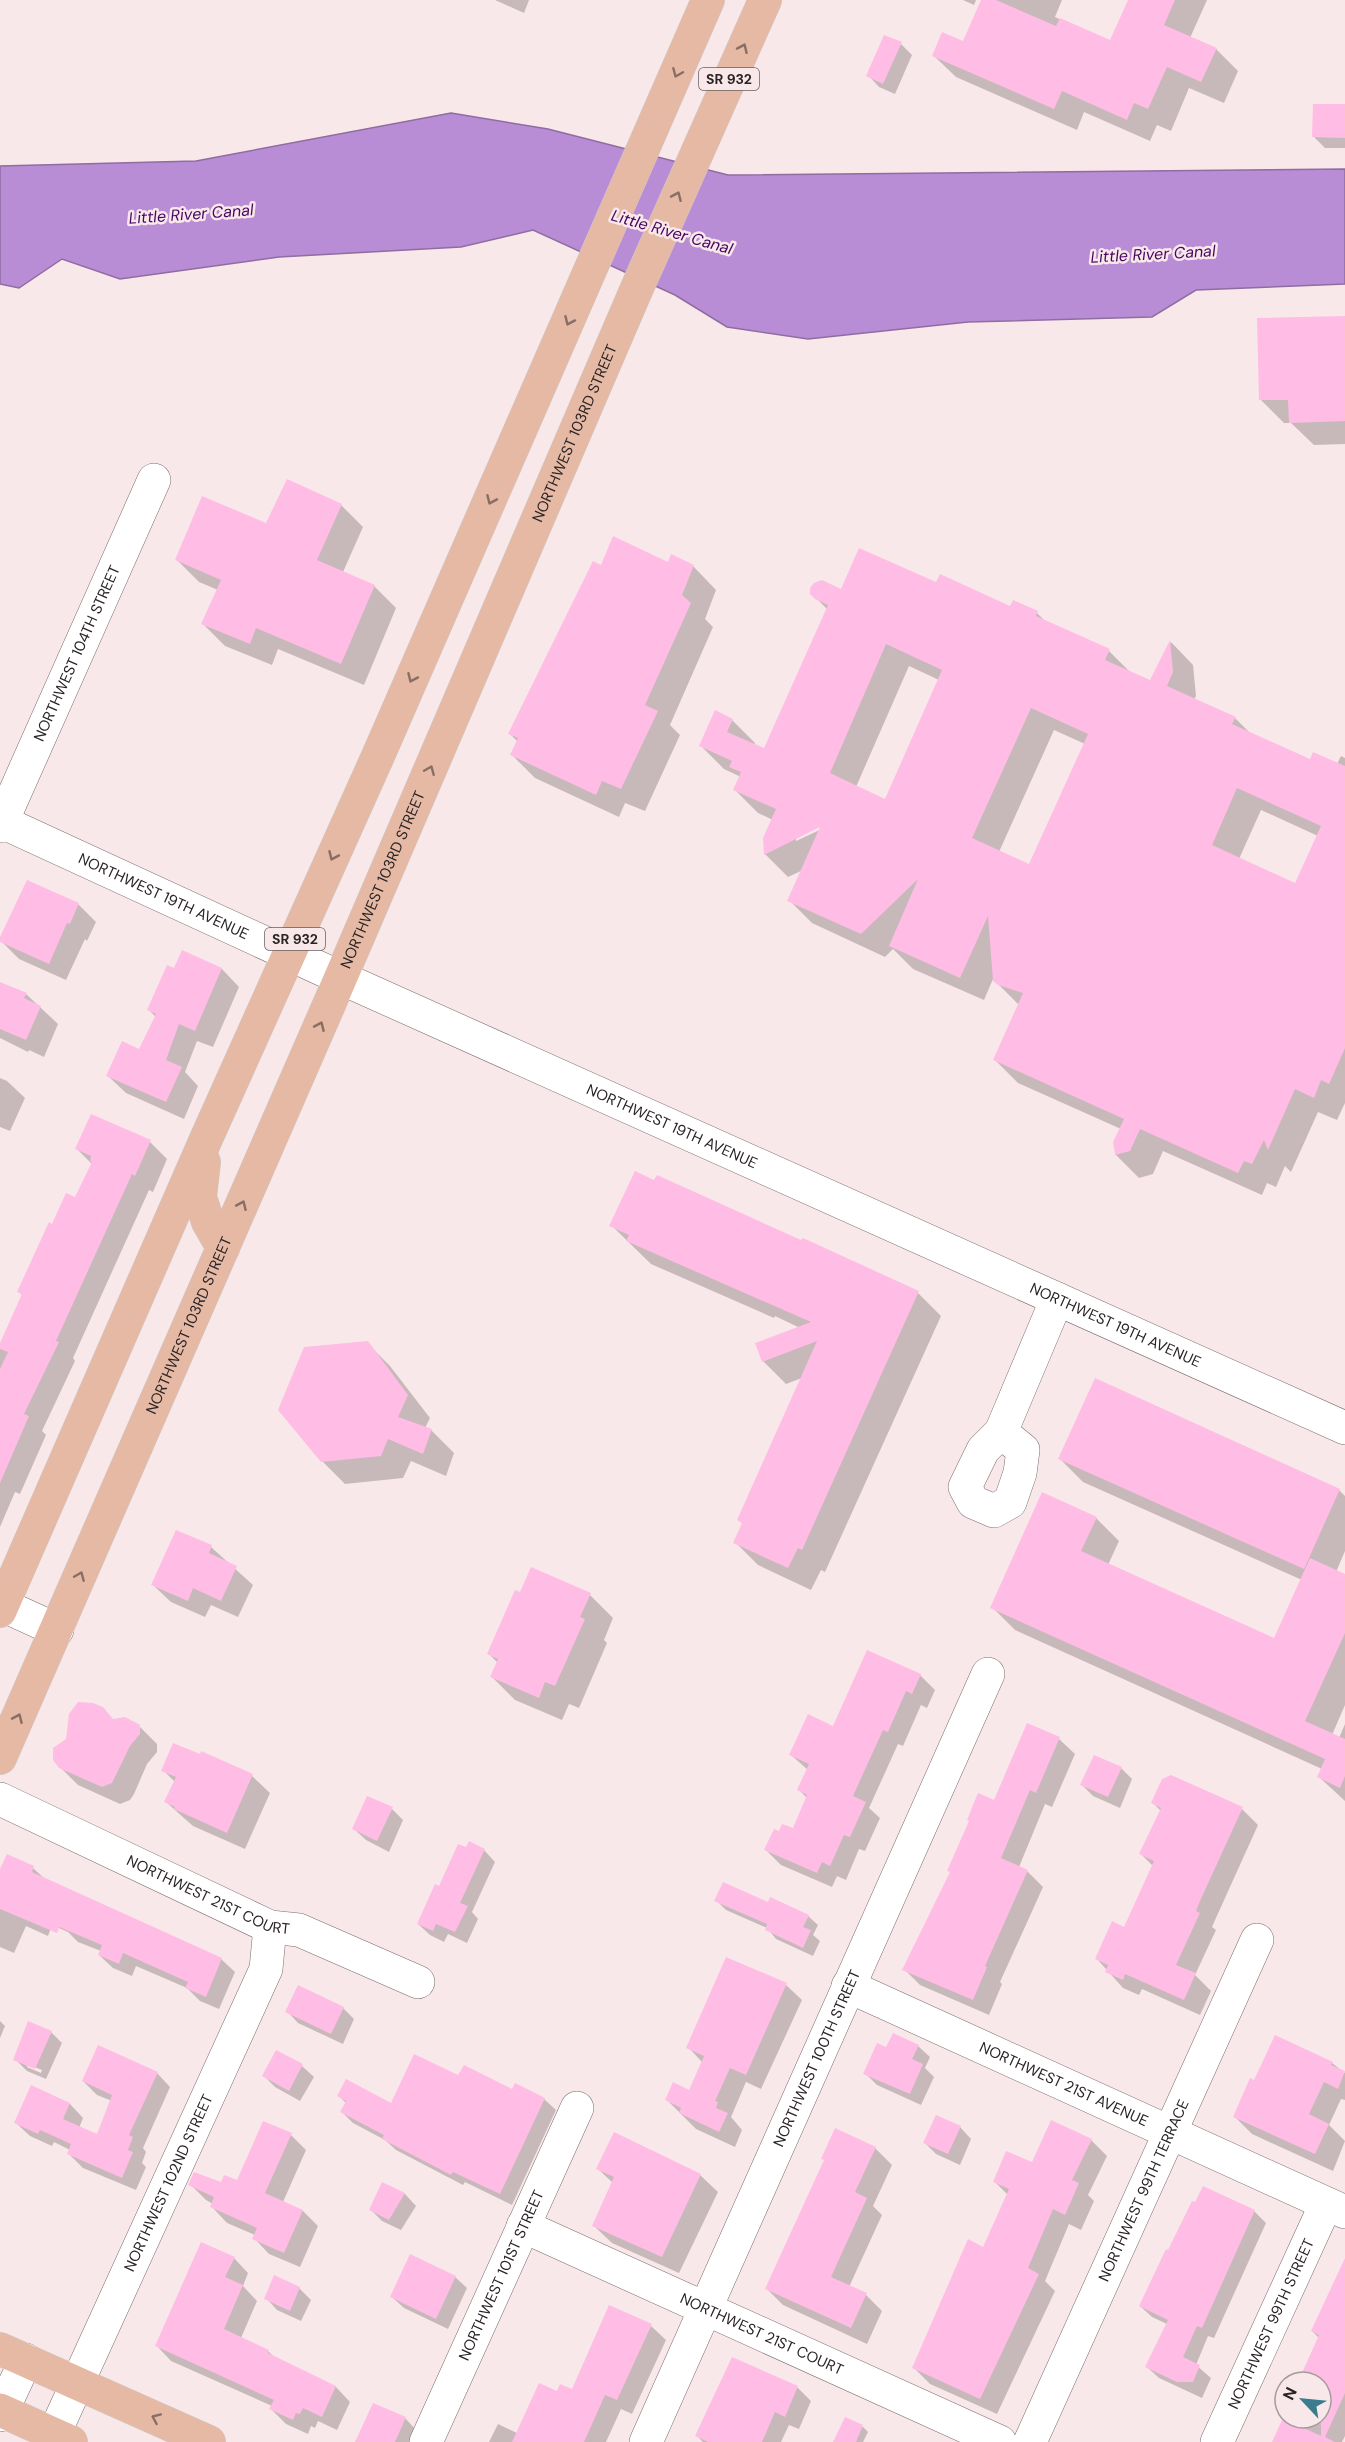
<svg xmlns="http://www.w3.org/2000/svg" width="1345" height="2442" font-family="'DM Sans',sans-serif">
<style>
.water{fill:#b98cd6;stroke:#8e6da1;stroke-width:1.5}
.shadow{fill:#0003;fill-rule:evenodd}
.building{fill:#ffbce4;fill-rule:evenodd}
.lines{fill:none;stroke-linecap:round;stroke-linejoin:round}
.minor-casing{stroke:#7b6d6d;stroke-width:34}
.major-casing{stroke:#cccaca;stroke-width:34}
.minor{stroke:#fff;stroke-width:33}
.major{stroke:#e6b9a5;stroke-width:33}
.oneway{stroke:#886e64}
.labels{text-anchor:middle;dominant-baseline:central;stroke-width:5;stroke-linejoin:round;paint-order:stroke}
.shield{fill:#f9e8e9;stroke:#685f5f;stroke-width:1.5}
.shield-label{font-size:14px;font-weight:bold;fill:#2a2424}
.street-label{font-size:15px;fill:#2a2424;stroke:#f9e8e9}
.water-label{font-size:16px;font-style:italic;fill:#450562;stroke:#f9e8e9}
</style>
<rect width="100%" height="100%" fill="#f9e8e9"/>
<!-- water -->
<path class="water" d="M451 113 548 129 728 175 1345 169V284L1196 290 1152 317 968 322 808 339 727 327 675 295 533 230 461 247 279 257 120 279 62 259 19 288 0 284V166L196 161Z"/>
<!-- shadow -->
<g class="shadow">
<path d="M495 0H529L524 13Z"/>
<path d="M963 0H976L974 5Z"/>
<path d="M983 0H1062L1055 17 1111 42 1129 0H1207L1190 38 1216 49 1238 71 1224 103 1189 88 1171 131 1157 125 1150 141 1084 112 1077 130 956 77 933 55 964 43Z"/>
<path d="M901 44 912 55 895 94 879 87 868 75Z"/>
<path d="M1345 106V148H1325L1314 137Z"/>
<path d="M1345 317V444L1314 445 1291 423H1284L1261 400Z"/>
<path d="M341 505 363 527 343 572 374 586 396 608 364 685 278 649 272 665 225 646 203 624 218 590 199 582 177 560 267 525Z"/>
<path d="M668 564 693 566 716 590 705 619 713 627 670 725 680 735 645 811 625 803 619 817 535 778 512 755 518 742 510 734Z"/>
<path d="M937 584 1011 608 1037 613 1047 623 1109 651 1131 673 1151 682 1171 642 1193 665 1196 696 1194 700 1235 718 1251 734 1310 761 1337 764 1341 756 1345 758V1103L1337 1120 1318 1112 1291 1172 1285 1166 1276 1187 1267 1183 1262 1195 1163 1151 1153 1174 1139 1178 1116 1155 1121 1129 1018 1083 995 1060 1019 1005 993 979 984 1000 913 969 893 949 885 957 812 923 789 900 803 870 788 877 765 854 773 820 758 813 735 790 741 777 724 769 701 746 732 720 755 743 754 745 765 750 828 610 812 594ZM909 666 939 680 886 801 856 787ZM1054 730 1085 744 1030 866 999 852ZM1261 810 1318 836 1296 885 1239 859ZM826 823 828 826 796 841V838Z"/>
<path d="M78 904 96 922 87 941 85 939 66 980 19 959 2 942Z"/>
<path d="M183 952 222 969 239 987 213 1047 197 1041 185 1072 198 1086 184 1119 126 1093 108 1076 139 1051 156 1017 149 1010 175 970Z"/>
<path d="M0 984 26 994 58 1024 44 1057 29 1050 28 1052 0 1038Z"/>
<path d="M0 1078 7 1081 25 1098 10 1131 0 1127Z"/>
<path d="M150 1142 167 1159 153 1192 149 1190 73 1358 75 1361 42 1431 46 1435 20 1494 15 1492 0 1527V1345L23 1296 19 1292 53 1226 76 1199 92 1164 77 1149Z"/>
<path d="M611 1225 918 1293 941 1316 825 1572 821 1570 811 1590 758 1565 735 1542 743 1524 739 1520 802 1378 786 1384 763 1361 800 1328 775 1316 774 1318 651 1264Z"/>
<path d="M367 1343 390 1366 430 1418 425 1428 431 1430 454 1453 446 1476 411 1461 403 1478 345 1484 322 1461Z"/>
<path d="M1060 1459 1339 1490 1345 1496V1551L1336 1572 1345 1576V1705L1332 1735 1339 1738 1345 1724V1801L1319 1777 1322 1769 1015 1630 992 1607 1096 1518 1119 1541 1108 1565 1275 1640 1302 1580 1083 1482Z"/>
<path d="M211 1547 253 1585 238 1617 211 1605 205 1617 171 1602 153 1585Z"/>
<path d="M521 1594 590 1595 613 1618 604 1640 607 1643 579 1708 569 1704 562 1720 515 1700 492 1677 498 1663 489 1654Z"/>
<path d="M920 1675 935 1690 927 1708 921 1705 903 1746 898 1744 869 1808 880 1818 865 1851 859 1849 846 1880 837 1876 832 1887 781 1865 766 1850 780 1833 793 1830 807 1798 799 1790 808 1770 791 1755Z"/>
<path d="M114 1720 139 1726 157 1744V1752L147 1764 134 1794 130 1800 120 1804 78 1785 60 1767 68 1740Z"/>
<path d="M1059 1739 1075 1754 1052 1807 1045 1804 1019 1867 1027 1871 1043 1887 1000 1982 1002 1984 989 2015 920 1985 904 1969 995 1801Z"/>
<path d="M202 1753 252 1776 270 1793 245 1849 193 1826 166 1802 175 1782 163 1770 201 1756Z"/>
<path d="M1121 1768 1132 1779 1120 1808 1093 1796 1082 1785Z"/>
<path d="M1153 1803 1242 1809 1258 1825 1216 1918 1212 1927 1216 1930 1195 1975 1211 1991 1200 2015 1142 1989 1139 1995 1123 1988 1097 1959 1125 1929 1153 1866 1141 1854 1161 1811Z"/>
<path d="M392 1809 403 1820 389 1852 366 1840 354 1829Z"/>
<path d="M484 1850 495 1862 472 1912 478 1919 467 1943 448 1934 444 1942 430 1935 418 1924 439 1888Z"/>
<path d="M33 1868 46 1880 221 1959 235 1972 219 2009 200 2001 187 1988 136 1966 132 1976 113 1968 99 1955 101 1951 78 1942 68 1932 52 1925 48 1936 26 1926 14 1953 0 1947V1872Z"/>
<path d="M716 1900 768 1904 808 1916 818 1925 813 1935 820 1941 813 1956 776 1939 767 1928 726 1910Z"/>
<path d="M786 1985 802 2000 761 2089 746 2082 731 2117 742 2130 735 2147 696 2129 667 2100 690 2092 702 2062 688 2047Z"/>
<path d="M343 2008 354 2019 343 2044 298 2023 287 2011Z"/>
<path d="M0 2021 5 2026 0 2038Z"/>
<path d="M51 2032 62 2043 46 2079 27 2071 15 2059ZM27 2064 42 2070 41 2073 27 2067Z"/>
<path d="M918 2046 930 2057 925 2068 934 2077 921 2105 877 2085 865 2073 887 2049Z"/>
<path d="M1332 2063 1345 2073V2100L1341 2099 1329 2125 1345 2141 1333 2171 1252 2134 1234 2116 1255 2082Z"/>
<path d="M302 2066 314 2077 300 2101 275 2087 264 2076Z"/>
<path d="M157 2073 170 2087 143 2148 146 2152 142 2163 146 2167 136 2190 83 2168 69 2154 70 2150 54 2142 52 2146 30 2136 16 2123 32 2087 70 2104 83 2118 79 2128 98 2136 112 2101 97 2095 83 2081Z"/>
<path d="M459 2077 544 2099 556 2110 512 2205 465 2182 463 2185 396 2150 385 2140 353 2123 342 2112 346 2103 339 2096 392 2105Z"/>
<path d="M960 2127 971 2139 960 2165 936 2154 925 2143Z"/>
<path d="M836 2130 875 2148 892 2165 873 2206 882 2215 849 2287 866 2295 882 2311 867 2344 783 2305 766 2288 825 2160Z"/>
<path d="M291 2135 306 2150 283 2202 303 2211 318 2226 300 2267 269 2254 254 2238 255 2235 227 2223 212 2207 213 2204 206 2200 190 2184 238 2182Z"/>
<path d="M1091 2140 1107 2156 1088 2195 1094 2201 1081 2230 1069 2224 1045 2281 1055 2291 997 2414 930 2384 914 2368 984 2249 1008 2195 994 2181Z"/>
<path d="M598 2169 700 2175 718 2192 679 2273 612 2243 594 2226 613 2183Z"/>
<path d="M383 2184 405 2194 416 2206 401 2230 382 2221 371 2210Z"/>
<path d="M1254 2211 1266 2223 1214 2338 1208 2336 1196 2365 1211 2378 1202 2398 1159 2378 1147 2367 1167 2324 1152 2317 1140 2306 1169 2252Z"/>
<path d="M234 2258 248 2273 243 2286 257 2301 241 2338 268 2351 276 2359 336 2387 350 2402 337 2430 318 2421 315 2428 311 2426 308 2434 286 2424 271 2409 272 2406 171 2361 157 2346Z"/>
<path d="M1345 2263V2436L1342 2442H1274L1285 2418H1321V2382H1301L1319 2338 1312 2331Z"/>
<path d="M455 2277 467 2288 448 2329 404 2308 392 2297Z"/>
<path d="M299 2288 311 2300 301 2321 277 2310 266 2298Z"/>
<path d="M651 2326 666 2340 632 2414 621 2409 606 2442H489L498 2424 517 2433 558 2393 573 2391Z"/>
<path d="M733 2359 798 2388 811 2401 799 2429 789 2425 781 2442H703L697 2436Z"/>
<path d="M405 2418 416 2430 411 2442H357Z"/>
<path d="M845 2419 863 2427 868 2432 863 2442H835Z"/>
</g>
<!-- building -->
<g class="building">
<path d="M981 0H996L1056 26 1060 18 1110 40 1128 0H1175L1164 25 1217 48 1201 82 1167 67 1148 109 1134 103 1127 120 1062 91 1054 109 932 56 942 32 963 41Z"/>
<path d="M884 35 902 42 883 84 866 76Z"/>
<path d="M1313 104H1345V138L1312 137Z"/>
<path d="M1345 316V421L1289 423 1288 400H1259L1257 318Z"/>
<path d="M287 479 342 504 317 560 375 585 341 664 256 628 250 644 201 624 221 580 175 560 202 496 266 523Z"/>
<path d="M613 536 668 562 671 554 694 565 682 595 691 603 645 705 658 711 621 789 602 781 596 795 510 755 518 738 508 734 593 561 601 565Z"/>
<path d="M859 548 936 582 940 574 1010 606 1013 600 1038 611 1036 616 1110 649 1105 660 1150 680 1170 640 1173 672 1167 686 1236 717 1232 724 1310 759 1313 752 1345 766V1048L1329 1084 1321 1080 1314 1098 1295 1089 1268 1150 1264 1140 1252 1164 1244 1161 1238 1173 1140 1129 1130 1151 1115 1155 1113 1142 1124 1119 993 1060 1023 993 998 985 993 981 988 916 960 978 889 946 918 879 861 934 787 901 820 827 764 855 763 838 776 809 733 790 741 772 729 767 732 761 699 746 715 710 733 719 727 732 764 748 828 605 815 599 810 594V588L814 583 822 580 841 589ZM886 644 942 670 885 799 830 773ZM1031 708 1088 734 1029 864 972 838ZM1237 788 1321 826 1295 883 1212 845Z"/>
<path d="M27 880 79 903 70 924 67 923 49 964 0 942V937Z"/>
<path d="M182 950 222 968 195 1031 179 1024 166 1060 182 1067 166 1102 106 1076 122 1041 139 1049 156 1014 147 1010 167 965 174 968Z"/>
<path d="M0 982 27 993 24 998 41 1006 26 1040 0 1029Z"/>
<path d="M91 1114 151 1140 135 1176 132 1174 56 1341 59 1342 24 1414 29 1416 0 1483V1369L8 1352 0 1349V1343L22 1294 17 1292 49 1222 52 1224 66 1193 75 1197 92 1162 90 1161 91 1156 75 1149Z"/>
<path d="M635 1171 654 1180 657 1175 801 1240 803 1238 919 1291 802 1550 798 1548 788 1568 733 1543 742 1523 737 1520 817 1341 762 1362 755 1343 811 1322 626 1241 629 1235 609 1226Z"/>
<path d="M368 1341 408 1395 398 1417 432 1429 423 1454 388 1439 381 1456 321 1462 278 1410 304 1347Z"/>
<path d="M1095 1378 1340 1489 1304 1569 1058 1459Z"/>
<path d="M1042 1492 1097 1517 1081 1551 1274 1638 1310 1558 1345 1574V1633L1305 1721 1345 1739V1776L1340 1788 1317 1777 1325 1759 990 1608Z"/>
<path d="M176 1530 212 1545 209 1553 237 1566 221 1601 193 1588 188 1601 151 1585Z"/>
<path d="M531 1567 591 1593 580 1617 585 1619 555 1686 545 1682 539 1698 490 1677 498 1659 487 1654 515 1590 520 1592Z"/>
<path d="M867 1650 921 1674 912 1694 906 1691 888 1732 883 1730 853 1796 866 1802 850 1837 844 1835 830 1866 822 1862 817 1873 764 1850 774 1829 779 1831 782 1824 793 1828 807 1795 797 1790 809 1764 789 1755 808 1714 833 1726Z"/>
<path d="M78 1702 93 1703 103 1707 113 1719 125 1717 140 1725V1734L130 1746 112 1783 102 1787 59 1768 53 1760V1748L66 1739 69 1714Z"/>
<path d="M1027 1723 1060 1737 1036 1793 1030 1790 1001 1858 1028 1870 985 1966 987 1967 973 2000 902 1970 950 1872 947 1871 969 1821 967 1820 978 1793 994 1800Z"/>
<path d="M173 1743 200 1754 201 1751 253 1774 227 1833 174 1809 175 1807 164 1802 176 1777 161 1771Z"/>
<path d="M1094 1755 1122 1767 1108 1797 1080 1785Z"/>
<path d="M1171 1775 1243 1807 1200 1901 1196 1911 1200 1913 1176 1965 1196 1973 1184 2000 1125 1974 1123 1980 1105 1972 1108 1965 1095 1959 1112 1921 1124 1927 1154 1861 1139 1854 1161 1808 1151 1803 1162 1779Z"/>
<path d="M367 1796 393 1807 377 1841 352 1829Z"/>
<path d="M469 1841 485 1849 460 1903 468 1906 455 1932 436 1924 433 1931 417 1924 435 1884 439 1886 458 1844 466 1847Z"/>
<path d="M7 1854 34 1866 32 1872 222 1958 206 1997 185 1988 188 1982 123 1953 119 1964 98 1955 102 1945 59 1927 57 1933 0 1909V1869Z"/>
<path d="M723 1882 768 1902 770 1897 809 1915 803 1927 811 1930 803 1948 765 1930 767 1924 714 1901Z"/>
<path d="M726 1957 787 1983 746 2075 730 2068 715 2101 718 2102 716 2108 728 2113 719 2132 679 2113 681 2108 665 2100 673 2082 689 2090 704 2056 686 2048Z"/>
<path d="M298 1985 344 2007 331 2034 285 2012Z"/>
<path d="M28 2021 52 2031 35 2069 13 2060Z"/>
<path d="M893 2033 919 2045 912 2059 923 2064 910 2094 863 2074 877 2043 886 2047Z"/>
<path d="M1275 2035 1333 2062 1331 2065 1345 2071 1338 2089 1324 2082 1309 2114 1329 2124 1315 2154 1233 2117 1250 2078 1254 2080Z"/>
<path d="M98 2045 158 2072 129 2135 133 2137 128 2150 133 2152 122 2178 67 2154 71 2144 40 2130 38 2134 14 2123 31 2085 70 2103 63 2119 97 2134 112 2095 82 2081Z"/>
<path d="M276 2050 303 2064 289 2091 262 2076Z"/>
<path d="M414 2054 458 2075 464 2065 512 2089 515 2083 545 2098 500 2194 453 2172 451 2175 382 2139 384 2135 340 2112 346 2101 337 2096 346 2079 391 2103Z"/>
<path d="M936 2115 961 2126 948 2154 923 2143Z"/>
<path d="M1051 2120 1092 2139 1072 2180 1079 2183 1065 2215 1053 2209 1028 2268 1039 2274 980 2399 912 2368 968 2239 983 2247 1009 2189 993 2182 1006 2151 1032 2162Z"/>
<path d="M263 2121 292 2133 265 2193 303 2210 284 2253 252 2239 257 2228 210 2207 214 2197 188 2185 194 2172 221 2182 224 2175 237 2180Z"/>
<path d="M835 2128 876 2147 855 2192 867 2198 831 2277 867 2293 851 2328 765 2289 824 2160 821 2159Z"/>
<path d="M614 2132 701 2174 662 2257 592 2226 614 2177 596 2169Z"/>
<path d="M382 2182 405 2193 389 2220 369 2210Z"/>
<path d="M1203 2186 1255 2210 1202 2328 1197 2326 1183 2357 1200 2365 1193 2382H1177L1145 2367 1168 2320 1139 2306 1166 2249 1168 2250 1192 2201 1195 2202Z"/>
<path d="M201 2242 235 2257 225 2277 243 2285 224 2329 269 2350 268 2353 336 2386 322 2417 303 2408 300 2414 296 2413 293 2420 269 2409 274 2400 155 2346Z"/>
<path d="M410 2254 456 2276 436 2319 390 2297Z"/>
<path d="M1345 2258V2393L1325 2437 1335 2442H1272L1283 2418 1321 2436V2382H1298L1319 2335 1311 2331Z"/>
<path d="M274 2275 300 2287 290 2311 264 2299Z"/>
<path d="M609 2305 652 2324 617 2400 605 2395 584 2442H512L539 2383 557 2391 560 2384 572 2389Z"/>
<path d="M732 2357 798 2386 785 2417 775 2412 762 2442H708L695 2436Z"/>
<path d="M373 2403 406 2417 395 2442H355Z"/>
<path d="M845 2417 863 2425 856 2442H833Z"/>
</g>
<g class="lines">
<defs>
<g id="minor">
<path id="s1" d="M0 821 341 978 1345 1428"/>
<path id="s2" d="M0 826 154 480"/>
<path d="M1001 1432 1023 1450 1020 1473 1010 1502 994 1511 973 1502 965 1487 983 1450 1001 1432 1057 1299"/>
<path d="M0 1604 57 1630"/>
<path id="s3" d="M0 1799 270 1927 299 1930 418 1982"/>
<path id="s4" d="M848 1986 1345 2212"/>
<path id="s5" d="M523 2226 1000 2442"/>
<path d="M0 2415 26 2360"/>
<path id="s6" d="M54 2434 266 1969 270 1927"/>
<path id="s7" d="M426 2442 577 2108"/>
<path id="s8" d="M646 2442 988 1674"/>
<path id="s9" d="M1030 2442 1257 1940"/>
<path id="s10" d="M1217 2442 1326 2204"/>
</g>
<g id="major">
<path d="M204 1162 200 1197 208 1222 223 1248"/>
<path d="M0 1611 206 1139 378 756 708 0"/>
<path id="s11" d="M0 1758 328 1007 637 288 765 0"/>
<path d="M0 2349 209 2442"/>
<path d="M0 2410 71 2442"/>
</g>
</defs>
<!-- minor casing -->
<use href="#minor" class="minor-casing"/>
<!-- major casing -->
<use href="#major" class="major-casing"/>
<!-- minor -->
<use href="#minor" class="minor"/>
<!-- major -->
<use href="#major" class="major"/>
</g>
<!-- one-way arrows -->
<defs><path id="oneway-chevron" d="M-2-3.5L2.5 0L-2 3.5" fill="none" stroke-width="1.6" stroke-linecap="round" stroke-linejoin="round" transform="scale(1.5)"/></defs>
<g class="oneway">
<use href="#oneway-chevron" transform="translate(743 48) rotate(-66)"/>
<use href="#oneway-chevron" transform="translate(677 73) rotate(113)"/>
<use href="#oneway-chevron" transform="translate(677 196) rotate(-66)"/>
<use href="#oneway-chevron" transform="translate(569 321) rotate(114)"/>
<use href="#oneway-chevron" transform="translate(491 500) rotate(114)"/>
<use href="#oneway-chevron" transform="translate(412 678) rotate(114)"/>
<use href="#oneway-chevron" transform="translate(430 770) rotate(-67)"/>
<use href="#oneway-chevron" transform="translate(333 856) rotate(114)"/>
<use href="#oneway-chevron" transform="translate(320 1026) rotate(-66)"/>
<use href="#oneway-chevron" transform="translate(242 1205) rotate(-66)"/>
<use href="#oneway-chevron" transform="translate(80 1576) rotate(-67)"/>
<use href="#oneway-chevron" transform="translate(18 1718) rotate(-66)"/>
<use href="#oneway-chevron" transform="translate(156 2418) rotate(-156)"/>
</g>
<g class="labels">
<!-- shield labels -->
<g class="shield">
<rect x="699" y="68" width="60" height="22" rx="4.5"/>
<rect x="265" y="928" width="60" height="22" rx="4.5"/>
</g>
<g class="shield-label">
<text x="729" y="79">SR 932</text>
<text x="295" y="939">SR 932</text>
</g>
<!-- street labels -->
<g class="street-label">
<text stroke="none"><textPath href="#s11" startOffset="1444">NORTHWEST 103RD STREET</textPath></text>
<text stroke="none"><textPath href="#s2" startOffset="189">NORTHWEST 104TH STREET</textPath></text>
<text stroke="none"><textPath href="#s11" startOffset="958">NORTHWEST 103RD STREET</textPath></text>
<text stroke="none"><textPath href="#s1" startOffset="180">NORTHWEST 19TH AVENUE</textPath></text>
<text stroke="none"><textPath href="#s1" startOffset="738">NORTHWEST 19TH AVENUE</textPath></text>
<text stroke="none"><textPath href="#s11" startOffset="472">NORTHWEST 103RD STREET</textPath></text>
<text stroke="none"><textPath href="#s1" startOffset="1224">NORTHWEST 19TH AVENUE</textPath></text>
<text stroke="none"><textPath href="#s3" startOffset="230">NORTHWEST 21ST COURT</textPath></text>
<text stroke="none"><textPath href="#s8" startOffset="420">NORTHWEST 100TH STREET</textPath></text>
<text stroke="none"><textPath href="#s4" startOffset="237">NORTHWEST 21ST AVENUE</textPath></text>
<text stroke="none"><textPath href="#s6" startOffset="276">NORTHWEST 102ND STREET</textPath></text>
<text stroke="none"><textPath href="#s9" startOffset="276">NORTHWEST 99TH TERRACE</textPath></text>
<text stroke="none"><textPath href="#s7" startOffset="183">NORTHWEST 101ST STREET</textPath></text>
<text stroke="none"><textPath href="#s10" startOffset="130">NORTHWEST 99TH STREET</textPath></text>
<text stroke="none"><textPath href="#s5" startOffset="262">NORTHWEST 21ST COURT</textPath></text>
</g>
<!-- water labels -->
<g class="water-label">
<text transform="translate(191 214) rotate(-4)">Little River Canal</text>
<text transform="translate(672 232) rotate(16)">Little River Canal</text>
<text transform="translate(1153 254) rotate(-3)">Little River Canal</text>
</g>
</g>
<!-- north arrow -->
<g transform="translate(1303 2400) rotate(296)"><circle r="28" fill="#f9e8e9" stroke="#a69a9a" stroke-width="1.5"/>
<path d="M0-4.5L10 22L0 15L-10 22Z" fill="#3b7d8f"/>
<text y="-9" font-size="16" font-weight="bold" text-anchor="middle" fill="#2a2424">N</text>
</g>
</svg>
